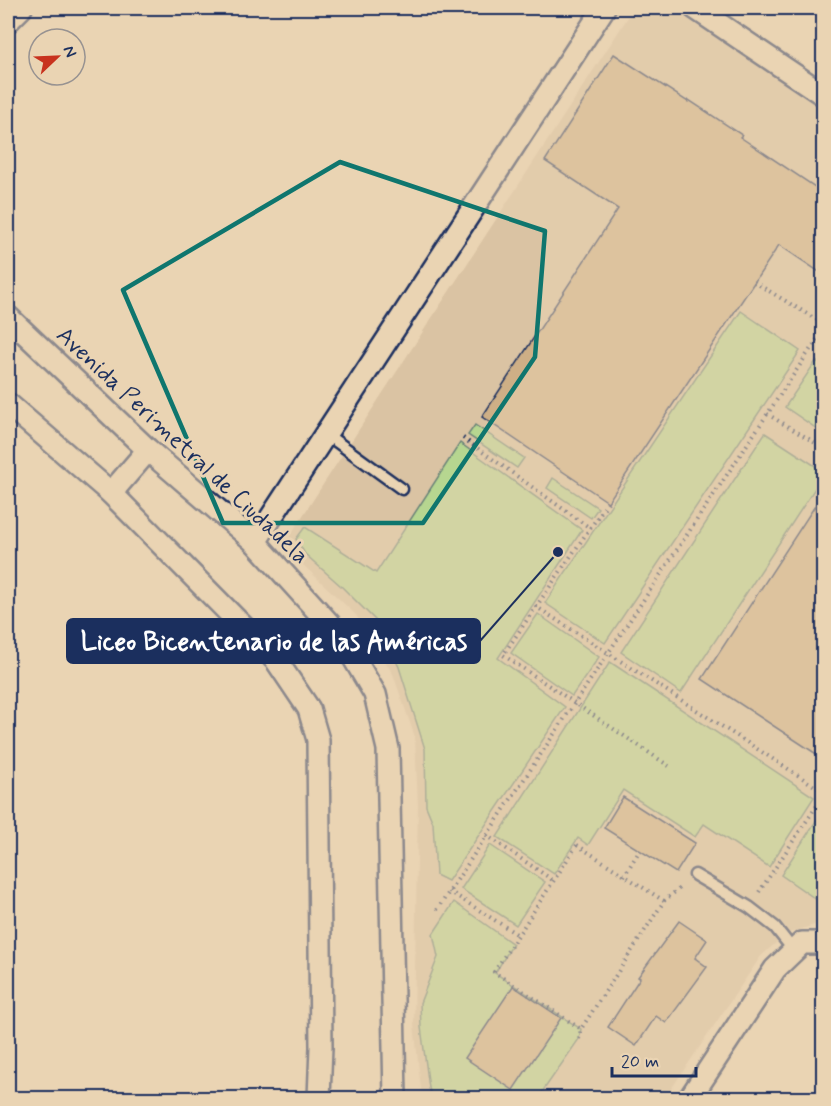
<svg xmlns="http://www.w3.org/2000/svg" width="831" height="1106" font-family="Mynerve,sans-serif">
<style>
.built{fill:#dac3a3}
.green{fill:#b6d690;stroke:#688277;stroke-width:1.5}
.building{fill:#ceaf86;stroke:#1b2f5e;stroke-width:1.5}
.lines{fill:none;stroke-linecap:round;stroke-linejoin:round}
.service-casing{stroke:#1b2f5e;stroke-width:15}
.minor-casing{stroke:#1b2f5e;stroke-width:26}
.path{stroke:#1b2f5e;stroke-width:4;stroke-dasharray:1.5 4.5;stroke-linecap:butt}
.service{stroke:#ead4b3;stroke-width:10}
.minor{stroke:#ead4b3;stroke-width:21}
.marked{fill:none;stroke:#0f766e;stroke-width:4.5;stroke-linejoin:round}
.labels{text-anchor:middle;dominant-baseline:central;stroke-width:6;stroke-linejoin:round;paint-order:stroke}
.street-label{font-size:24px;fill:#1b2f5e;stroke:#ead4b3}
.leader{fill:none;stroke:#1b2f5e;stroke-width:2}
.callout-dot{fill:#1b2f5e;stroke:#ead4b3;stroke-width:2}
.callout{fill:#1b2f5e;stroke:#1b2f5e;stroke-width:2}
.callout-label{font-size:26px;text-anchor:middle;font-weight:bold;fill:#fff}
</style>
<rect width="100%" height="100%" fill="#ead4b3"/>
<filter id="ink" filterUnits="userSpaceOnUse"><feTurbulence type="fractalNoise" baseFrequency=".0167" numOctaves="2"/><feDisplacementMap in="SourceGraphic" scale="12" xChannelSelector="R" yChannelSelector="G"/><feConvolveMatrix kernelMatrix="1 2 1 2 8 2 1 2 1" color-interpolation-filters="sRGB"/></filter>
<g filter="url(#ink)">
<!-- built -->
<path class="built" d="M634 8H674L823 109V922L786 934 761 956 665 1098H422L414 1024 418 806 415 737 393 674 356 615 299 561 285 543Z"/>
<!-- green -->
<g class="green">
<path d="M741 311 800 351 605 643 545 603Z"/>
<path d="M816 361 823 366V433L785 407Z"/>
<path d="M475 425 524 458 517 468 468 435Z"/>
<path d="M765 433 823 471V476L681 693 621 652Z"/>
<path d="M460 443 582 530 498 658 565 707 448 881 436 875 433 823 426 806 425 749 399 667 377 622 341 586 305 554 296 539 305 527 376 573Z"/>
<path d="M553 478 598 508 591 518 547 488Z"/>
<path d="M538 614 599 657 572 696 511 653Z"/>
<path d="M610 662 814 797 769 867 704 824 695 837 623 790 588 845 578 838 554 874 497 837Z"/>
<path d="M823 810V904L781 875Z"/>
<path d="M490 845 545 882 516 925 461 889Z"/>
<path d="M454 902 513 944 495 973 581 1029 579 1039 538 1098H432L429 1088 421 1027 420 1003 438 957 433 934Z"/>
</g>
<!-- building -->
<g class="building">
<path d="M614 54 688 102 689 100 742 135 740 137 824 193V275L779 245 608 502 482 417 618 209 545 161Z"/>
<path d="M824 492V759L702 679Z"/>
<path d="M623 797 695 843 676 873 604 828Z"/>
<path d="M679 921 707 940 695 958 707 967 666 1023 656 1016 636 1046 608 1027 640 978 638 977Z"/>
<path d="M513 986 561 1018 513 1090 465 1058Z"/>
</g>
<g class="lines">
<defs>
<g id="service">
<path d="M326 434 402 489"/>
<path d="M695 875 749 907 775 927 794 951"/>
</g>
<g id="minor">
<path d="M695 8 824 95"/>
<path d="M8 21 21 8"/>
<path d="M8 317 148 450 255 542 342 638 375 694 388 749 395 1098"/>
<path d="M8 404 111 493 276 660 309 709 318 740 321 1047 319 1098"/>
<path d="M111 493 148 450"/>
<path d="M255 542 604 8"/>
<path d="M690 1098 775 969 802 943H824"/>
</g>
</defs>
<!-- service casing -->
<use href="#service" class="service-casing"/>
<!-- minor casing -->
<use href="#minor" class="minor-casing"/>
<!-- path -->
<g class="path">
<path d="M754 282 824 324"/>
<path d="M767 414 824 448"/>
<path d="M463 438 590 528"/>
<path d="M608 502 503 655 669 766"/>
<path d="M535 606 824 792"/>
<path d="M486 835 554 881"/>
<path d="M577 845 664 901 581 1029 494 972Z"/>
<path d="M624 876 640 850"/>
<path d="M449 891 518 935"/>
<path d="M759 892 824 795"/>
<path d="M664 901 681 887"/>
<path d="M437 910 824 329"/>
<path d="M579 1039 581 1029"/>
</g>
<!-- service -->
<use href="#service" class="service"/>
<!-- minor -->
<use href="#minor" class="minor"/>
</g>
</g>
<!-- marked area -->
<path d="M0 0H831V1106H0ZM340 162 545 231 535 357 423 523H223L123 290Z" fill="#ead4b3" fill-opacity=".55" fill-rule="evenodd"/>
<path class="marked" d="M340 162 545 231 535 357 423 523H223L123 290Z"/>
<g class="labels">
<!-- street labels -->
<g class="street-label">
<text transform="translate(182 446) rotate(43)">Avenida Perimetral de Ciudadela</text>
</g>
</g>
<!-- callouts -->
<path class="leader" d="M558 552L480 641"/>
<circle class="callout-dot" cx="558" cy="552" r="6"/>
<rect class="callout" x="67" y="619" width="413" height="44" rx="6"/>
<g class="callout-label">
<text x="274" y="650">Liceo Bicentenario de las Américas</text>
</g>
<!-- margin -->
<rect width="831" height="1106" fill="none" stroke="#ead4b3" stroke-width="30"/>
<rect x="15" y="15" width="801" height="1076" fill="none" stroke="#1b2f5e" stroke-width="2" filter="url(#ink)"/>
<!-- north arrow -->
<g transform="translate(57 57) rotate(67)"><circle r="28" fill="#ead4b3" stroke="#979291" stroke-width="1.5"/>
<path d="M0-4.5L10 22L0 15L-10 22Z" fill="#c8321e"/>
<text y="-9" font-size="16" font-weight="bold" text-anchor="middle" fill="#1b2f5e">N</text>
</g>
<!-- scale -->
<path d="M612 1067v9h84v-9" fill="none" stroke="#1b2f5e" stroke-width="3"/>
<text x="621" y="1067" font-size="18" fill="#1b2f5e" stroke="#ead4b3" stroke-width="4.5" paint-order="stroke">20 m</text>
</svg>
